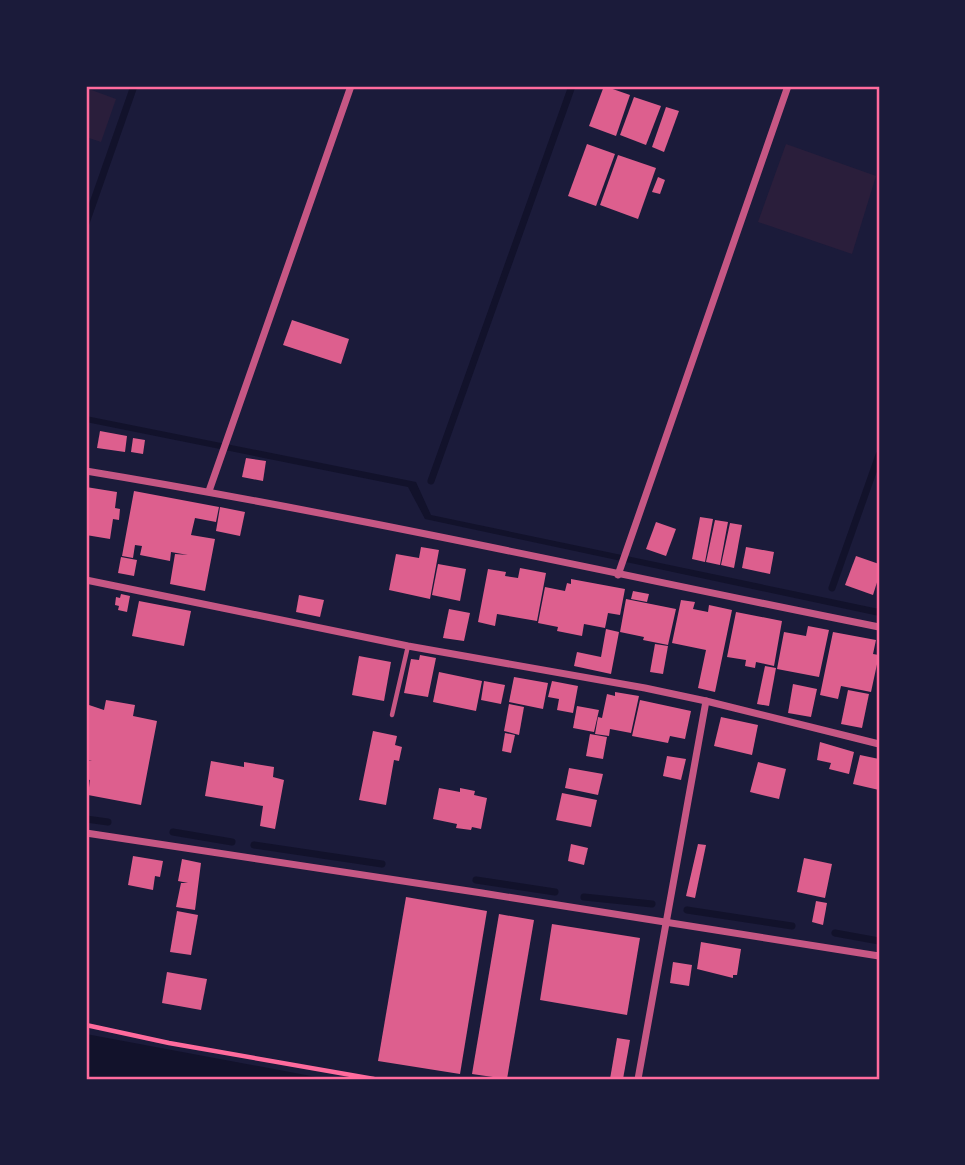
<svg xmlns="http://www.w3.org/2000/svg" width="965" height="1165" font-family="'Space Grotesk',sans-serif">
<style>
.green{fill:#2a1e3b}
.water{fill:#12122b}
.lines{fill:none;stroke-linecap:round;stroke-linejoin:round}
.stream{stroke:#12122b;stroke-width:7}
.building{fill:#dd5f8e}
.path{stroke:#ff6b9d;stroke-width:4.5}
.service{stroke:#c65784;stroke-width:4.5}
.minor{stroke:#c65784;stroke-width:7}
.neatline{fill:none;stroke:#ff6b9d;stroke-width:2.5}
</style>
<rect width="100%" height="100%" fill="#1b1b3a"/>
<!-- green -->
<g class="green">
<path d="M86 88 116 99 101 142 86 137Z"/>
<path d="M786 144 876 176 852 254 758 222Z"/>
</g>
<!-- water -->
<g class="water">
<path d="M86 416 416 482 431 515 879 609V616L425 519 408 487 86 422Z"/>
<path d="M86 1034 327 1079H86Z"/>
</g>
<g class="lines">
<!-- stream -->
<g class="stream">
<path d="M86 223 134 86"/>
<path d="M431 481 572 86"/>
<path d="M832 588 879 455"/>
<path d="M86 819 108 822"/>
<path d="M173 832 232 842"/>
<path d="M254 845 382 864"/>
<path d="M476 880 555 892"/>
<path d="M584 897 652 904"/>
<path d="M687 910 792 926"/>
<path d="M835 933 879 941"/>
</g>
</g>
<!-- building -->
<g class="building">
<path d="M604 86 630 95 616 136 589 126Z"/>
<path d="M634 97 661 106 646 145 620 135Z"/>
<path d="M666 107 679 111 664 152 652 147Z"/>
<path d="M587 144 615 154 596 206 568 196Z"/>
<path d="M618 155 656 168 638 219 600 205Z"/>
<path d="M658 177 665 180 660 194 652 192Z"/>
<path d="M292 320 349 339 341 364 283 345Z"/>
<path d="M100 431 127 436 125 452 97 448Z"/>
<path d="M133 438 145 440 143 454 131 452Z"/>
<path d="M246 458 266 461 263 481 242 477Z"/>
<path d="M86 487 117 492 115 508 120 509 119 520 113 519 110 539 86 535Z"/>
<path d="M134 491 219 507 216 522 195 518 191 535 215 539 205 591 170 584 175 554 188 555 171 552 170 561 140 555 142 546 135 545 133 558 122 556Z"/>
<path d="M220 507 245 512 240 536 216 531Z"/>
<path d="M700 517 713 519 705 562 692 559Z"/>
<path d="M715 520 728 522 720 565 706 562Z"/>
<path d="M656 522 676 529 666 556 646 549Z"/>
<path d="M730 523 742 525 734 568 721 565Z"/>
<path d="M421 547 439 550 430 599 389 590 396 554 419 558Z"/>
<path d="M746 547 774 552 770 574 742 568Z"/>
<path d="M856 556 879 564V576L873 595 845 585Z"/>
<path d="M121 557 137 560 134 576 118 573Z"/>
<path d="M438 564 466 569 460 601 432 595Z"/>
<path d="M520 568 546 573 537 621 497 614 495 626 478 622 488 569 506 572 505 576 518 578Z"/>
<path d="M571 579 625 589 620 615 608 613 605 628 584 624 582 636 557 631 558 627 538 623 545 587 565 591 567 583 571 584Z"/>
<path d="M633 591 649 594 647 602 631 599Z"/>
<path d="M121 594 130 596 127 612 118 610 119 606 115 605 116 597 120 598Z"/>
<path d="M299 595 324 600 320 617 296 612Z"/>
<path d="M626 599 676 609 668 645 643 640 644 637 620 632Z"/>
<path d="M681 600 695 602 693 609 708 612 709 605 732 610 715 692 698 688 706 650 672 643Z"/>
<path d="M139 601 191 611 184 646 132 636Z"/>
<path d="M449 609 470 613 464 641 443 638Z"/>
<path d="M736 612 782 621 774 666 756 662 755 668 745 666 746 660 727 657Z"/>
<path d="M808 626 829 630 819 677 777 669 784 632 806 636Z"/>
<path d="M606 629 619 632 611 674 574 666 577 652 601 657Z"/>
<path d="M833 632 876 640 873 654 879 655 871 692 841 686 838 699 820 695Z"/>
<path d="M655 644 668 646 663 674 650 672Z"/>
<path d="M420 655 436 658 428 697 404 693 411 659 419 660Z"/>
<path d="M359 656 391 662 384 701 352 695Z"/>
<path d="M765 666 776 668 769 706 757 704Z"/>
<path d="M439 672 482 681 476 711 433 702Z"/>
<path d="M514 677 548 683 543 709 509 702Z"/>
<path d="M484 681 505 685 501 704 481 700Z"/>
<path d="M552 681 578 686 573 713 557 710 559 699 548 697Z"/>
<path d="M793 684 817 689 811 717 788 713Z"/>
<path d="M848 690 869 694 862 728 841 724Z"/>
<path d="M615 692 639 696 631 733 610 729 609 736 595 734 598 717 602 718 607 694 615 696Z"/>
<path d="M106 700 135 705 133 716 157 721 141 805 88 795 90 780 86 779V761H92L86 760V722L89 705 104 710Z"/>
<path d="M640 700 691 711 685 739 670 736 668 743 632 736Z"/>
<path d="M509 704 524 707 519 735 504 731Z"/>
<path d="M577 706 599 710 594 732 573 728Z"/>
<path d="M721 717 758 725 752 755 714 746Z"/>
<path d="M373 731 397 736 395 745 402 747 399 761 394 760 386 805 359 800Z"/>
<path d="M505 733 515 735 511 753 502 751Z"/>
<path d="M590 734 607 737 603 759 586 756Z"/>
<path d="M820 742 854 752 849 774 829 769 831 763 817 760Z"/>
<path d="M860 755 879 759V790L853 784Z"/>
<path d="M667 756 686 759 681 780 663 776Z"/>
<path d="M211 761 244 767V762L274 767 273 777 284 780 275 829 260 826 263 806 205 796Z"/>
<path d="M758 762 786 769 779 799 750 792Z"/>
<path d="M569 768 603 774 598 795 565 788Z"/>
<path d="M439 788 460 792V788L475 791 474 795 487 798 481 829 472 827 471 830 456 828 457 824 433 819Z"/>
<path d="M562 793 597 800 591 827 556 820Z"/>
<path d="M571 844 588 848 584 865 568 861Z"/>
<path d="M698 844 706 845 695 898 686 896Z"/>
<path d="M133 856 163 861 160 877 155 876 153 890 128 885Z"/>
<path d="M804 858 832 864 825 898 797 892Z"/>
<path d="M182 859 201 863 195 910 176 907 181 883H188L178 881Z"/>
<path d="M406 897 487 911 460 1074 378 1061Z"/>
<path d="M816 901 827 903 823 925 812 922Z"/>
<path d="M177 911 198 915 191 955 170 952Z"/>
<path d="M499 914 534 920 507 1079 472 1074Z"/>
<path d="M552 924 640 938 627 1015 540 1000Z"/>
<path d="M701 942 741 949 737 975H733V978L697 969Z"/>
<path d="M673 962 692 965 689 986 670 983Z"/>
<path d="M167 972 207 979 201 1010 162 1003Z"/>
<path d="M617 1038 630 1040 623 1079H610Z"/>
</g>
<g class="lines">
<!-- path -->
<path class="path" d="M86 1025 169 1043 374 1079"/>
<!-- service -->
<path class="service" d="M392 715 408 646"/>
<!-- minor -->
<g class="minor">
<path d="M86 471C352 515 615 574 879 627"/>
<path d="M209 491 351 86"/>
<path d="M618 575 788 86"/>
<path d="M86 580 408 646 645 688 706 701 879 744"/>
<path d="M86 833 482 893 879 956"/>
<path d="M638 1079 706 701"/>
</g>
</g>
<!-- border -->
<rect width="965" height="1165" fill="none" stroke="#1b1b3a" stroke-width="175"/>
<rect x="88" y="88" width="790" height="990" class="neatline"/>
</svg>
